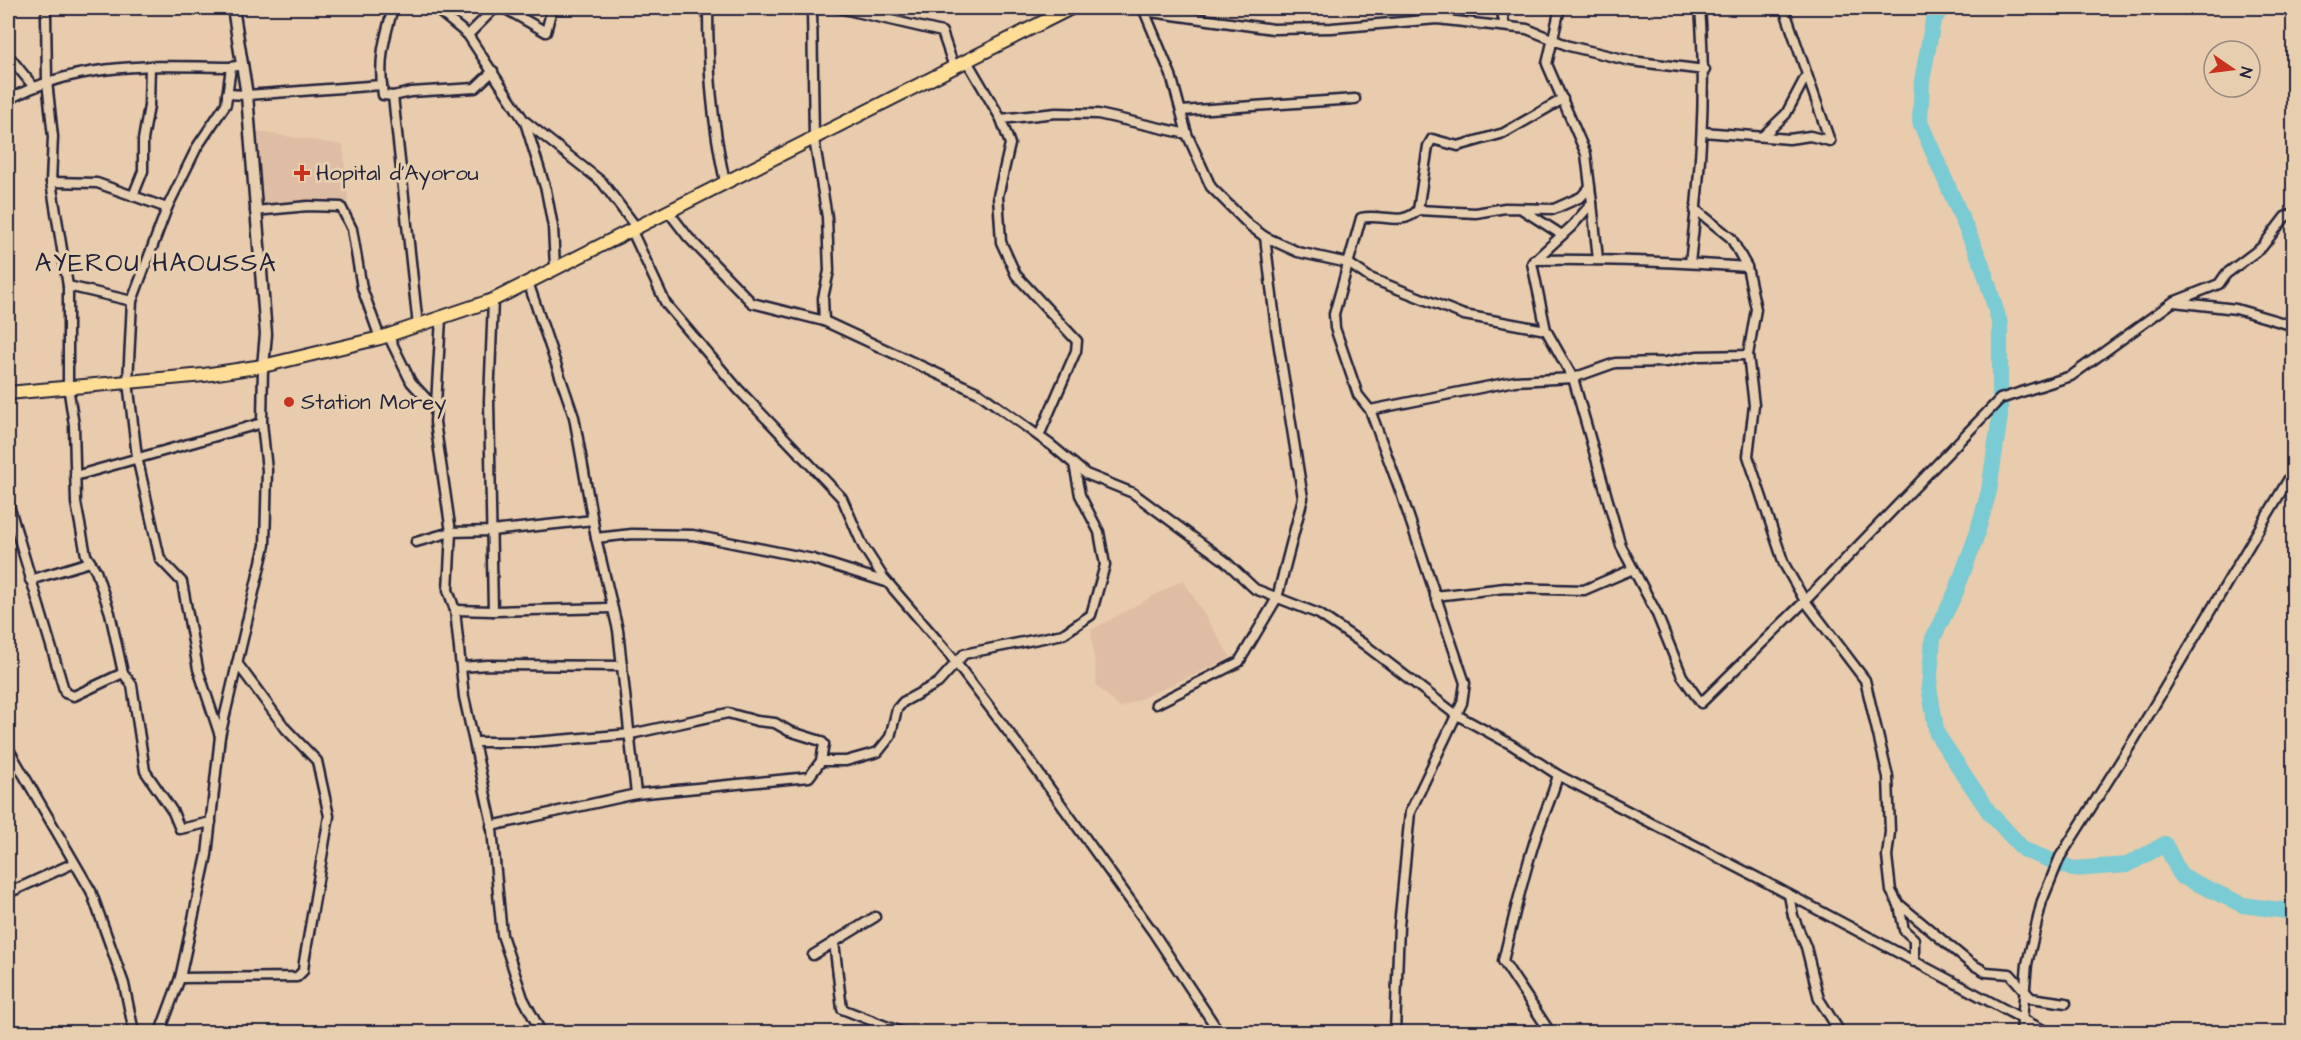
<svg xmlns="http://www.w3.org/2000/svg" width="2301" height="1040" font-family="'Architects Daughter',sans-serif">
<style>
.built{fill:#dfbda4}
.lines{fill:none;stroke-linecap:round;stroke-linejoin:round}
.river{stroke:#7acbd3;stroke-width:16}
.street-casing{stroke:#22223b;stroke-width:13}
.secondary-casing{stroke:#22223b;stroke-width:15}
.primary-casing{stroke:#22223b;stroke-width:16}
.street{stroke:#e7ceaf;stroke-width:8}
.secondary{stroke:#e7ceaf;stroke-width:10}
.primary{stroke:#fedd96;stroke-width:12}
.poi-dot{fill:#c8321e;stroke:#e7ceaf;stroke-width:2}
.labels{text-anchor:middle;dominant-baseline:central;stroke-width:6;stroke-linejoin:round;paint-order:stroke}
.poi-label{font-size:22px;fill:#22223b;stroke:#e7ceaf;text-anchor:start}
.quarter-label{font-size:26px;letter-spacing:1.5px;fill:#22223b;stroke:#e7ceaf}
</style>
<rect width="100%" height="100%" fill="#e9cbad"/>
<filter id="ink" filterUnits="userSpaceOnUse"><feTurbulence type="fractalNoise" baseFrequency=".0167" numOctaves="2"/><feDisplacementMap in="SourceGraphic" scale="12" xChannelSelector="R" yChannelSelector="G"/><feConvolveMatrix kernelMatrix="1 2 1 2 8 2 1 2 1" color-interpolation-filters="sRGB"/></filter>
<g filter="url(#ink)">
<!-- built -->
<g class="built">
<path d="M254 131 343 145 348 202 262 208Z"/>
<path d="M1183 580 1231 658 1120 708 1097 686 1091 630Z"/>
</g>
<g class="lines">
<!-- river -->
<path class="river" d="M1942 8 1933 21 1922 81 1920 122 1983 267 2000 324V416L1989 491 1976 537 1955 594 1933 638 1929 687 1937 734 1989 812 2024 850 2073 869 2127 865 2165 844 2181 876 2243 905 2294 912"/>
<defs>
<g id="street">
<path d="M393 8C384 40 378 61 383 95L393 96 418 326"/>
<path d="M435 8 468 35 525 122 546 190 553 227 555 267"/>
<path d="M504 8 546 32 552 8"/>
<path d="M708 8C708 69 712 122 725 182"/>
<path d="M812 8 814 139 827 217 829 271 823 298 824 321"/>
<path d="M839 8 942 32 954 67"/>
<path d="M1143 8 1171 75 1187 134 1211 187 1249 225 1265 237 1298 252 1348 263 1370 278 1464 315 1546 330 1573 378 1621 546 1656 612 1682 676 1701 703 1805 601 2000 399 2071 376 2173 302 2219 284 2226 274 2262 247 2285 217 2294 213"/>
<path d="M1501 8 1505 26"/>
<path d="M1784 8 1830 141"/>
<path d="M1144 11 1273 29 1332 28 1437 19 1527 29 1569 46 1631 61 1705 70"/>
<path d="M46 15 47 81 53 137 51 182 68 286V386L74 425 76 503 86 555 96 571 110 613 123 673 132 685 145 771 173 812 180 829 211 822"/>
<path d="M468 35 495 8"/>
<path d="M8 55 33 86"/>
<path d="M967 61 1001 119 1056 113 1098 114 1187 134"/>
<path d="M227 94 247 95 382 85"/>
<path d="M393 96 411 92 475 88 493 71"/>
<path d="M8 100C76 61 154 66 231 67"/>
<path d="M1181 111 1355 99"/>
<path d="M1001 119 1010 144 998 196 1001 242 1016 275 1077 341 1076 351 1039 436"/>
<path d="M526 122 602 182 636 227"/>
<path d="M1703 132 1789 139 1810 136 1830 141"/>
<path d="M1763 136 1786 114 1806 76"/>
<path d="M51 182 97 183 167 208"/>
<path d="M133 196 143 171V140L149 106 150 66"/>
<path d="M1592 203 1598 259"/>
<path d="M1418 210 1476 213 1505 208 1554 209 1581 197 1590 187"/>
<path d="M1523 210 1562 235"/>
<path d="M255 211 308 206 341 207 352 229 362 288 380 338"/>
<path d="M668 211 688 237 752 303 824 321 979 393 1051 445 1086 474 1133 493 1225 561 1255 589 1319 614 1365 645 1455 714 1512 745 1558 775 1760 879 2047 1032"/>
<path d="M631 229 666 304 738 389 842 498 863 546 883 577 950 655 1022 750 1153 932 1219 1032"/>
<path d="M1534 260C1606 259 1675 262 1747 267"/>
<path d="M1690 263C1700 176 1707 95 1700 8"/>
<path d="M68 286 132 301"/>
<path d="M2174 302 2236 309 2294 326"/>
<path d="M441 318 435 422 451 532 448 590 455 610 464 697 491 819 502 935 523 998 541 1032"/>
<path d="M1546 330 1532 263 1572 226 1592 203 1586 154 1547 64 1560 8"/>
<path d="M388 335 411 382 435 408"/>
<path d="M1748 355 1754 405 1748 456 1784 564 1805 601 1865 680 1888 777 1890 832 1887 856 1891 891 1899 905 1904 930 1914 939V962"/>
<path d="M1370 410 1515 381 1573 378 1615 363 1666 362 1698 356 1748 355 1756 309 1747 267 1731 238 1695 209"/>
<path d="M75 476 262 423"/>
<path d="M8 502 65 693 74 696 123 673"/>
<path d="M596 538 632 534 693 535 813 559 886 582"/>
<path d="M416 542 451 532 491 531 593 520"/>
<path d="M30 580 90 562"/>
<path d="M1435 596 1505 588 1584 590 1633 569"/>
<path d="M455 610 493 611 489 401 493 300"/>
<path d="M493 611 612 608"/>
<path d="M462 667 487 665 622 666"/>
<path d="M1156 704 1239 662 1277 598 1303 498 1276 329 1265 237"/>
<path d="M220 736 198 669 182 582 160 559 137 457 128 382 132 301 167 208 197 147 226 104 231 67 243 65"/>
<path d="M475 742H534L631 734 728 713 757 721 775 723 789 731 821 741 824 744 821 761"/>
<path d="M8 748 91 891 124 984 134 1032"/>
<path d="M636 794 809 777 821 761H846L878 752 890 737 897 709 903 702 938 683 964 654 1063 634 1091 615 1105 565 1099 532 1080 495 1074 464"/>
<path d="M491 826 636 794 618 630 596 538 574 417 528 282"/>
<path d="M8 893 74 863"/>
<path d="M1789 895 1793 916 1806 947 1819 999 1840 1032"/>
<path d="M1899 904 1970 963 1986 972 2010 974 2031 998 2066 1003"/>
<path d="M834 942 842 1009 901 1032"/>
<path d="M813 955 875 917"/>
<path d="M180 978 297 977 303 971 304 962 329 816 317 761 286 729 237 663"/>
<path d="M160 1032 180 978 207 855 220 736 265 545 267 470 262 423 263 366"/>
<path d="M1395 1032 1399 926 1410 812 1462 703 1465 683 1402 496 1370 410 1358 395 1335 328 1334 314 1361 218C1381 213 1402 227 1418 210L1428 146 1432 139 1458 146 1504 133 1563 99"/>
<path d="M1550 1032 1503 961C1513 921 1522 880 1535 840 1542 818 1552 798 1558 775"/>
<path d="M2021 1032 2027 964 2042 901 2060 857 2135 738 2294 470"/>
</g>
<path id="secondary" d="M233 8 247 95 266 334 263 366"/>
<path id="primary" d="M8 393 204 375 263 366 380 338 493 300 1071 8"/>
</defs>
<!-- street casing -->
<use href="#street" class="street-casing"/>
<!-- secondary casing -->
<use href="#secondary" class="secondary-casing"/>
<!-- primary casing -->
<use href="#primary" class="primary-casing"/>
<!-- street -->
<use href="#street" class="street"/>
<!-- secondary -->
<use href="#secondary" class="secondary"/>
<!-- primary -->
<use href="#primary" class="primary"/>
</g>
</g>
<!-- markers -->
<g class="poi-dot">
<path d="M299 164h6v6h6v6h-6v6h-6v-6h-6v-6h6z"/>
<circle cx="289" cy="402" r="6"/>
</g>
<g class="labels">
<!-- poi labels -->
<g class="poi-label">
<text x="316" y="173">Hopital d'Ayorou</text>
<text x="301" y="402">Station Morey</text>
</g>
<!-- quarter labels -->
<g class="quarter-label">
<text x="156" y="263">AYEROU HAOUSSA</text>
</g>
</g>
<!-- margin -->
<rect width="2301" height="1040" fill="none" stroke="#e7ceaf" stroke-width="30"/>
<rect x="15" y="15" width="2271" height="1010" fill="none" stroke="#22223b" stroke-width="2" filter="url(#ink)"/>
<!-- north arrow -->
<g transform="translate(2232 69) rotate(104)"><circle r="28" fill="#e7ceaf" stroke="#988981" stroke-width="1.5"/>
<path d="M0-4.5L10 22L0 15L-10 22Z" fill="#c8321e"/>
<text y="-9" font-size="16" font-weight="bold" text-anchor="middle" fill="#22223b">N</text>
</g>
</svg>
